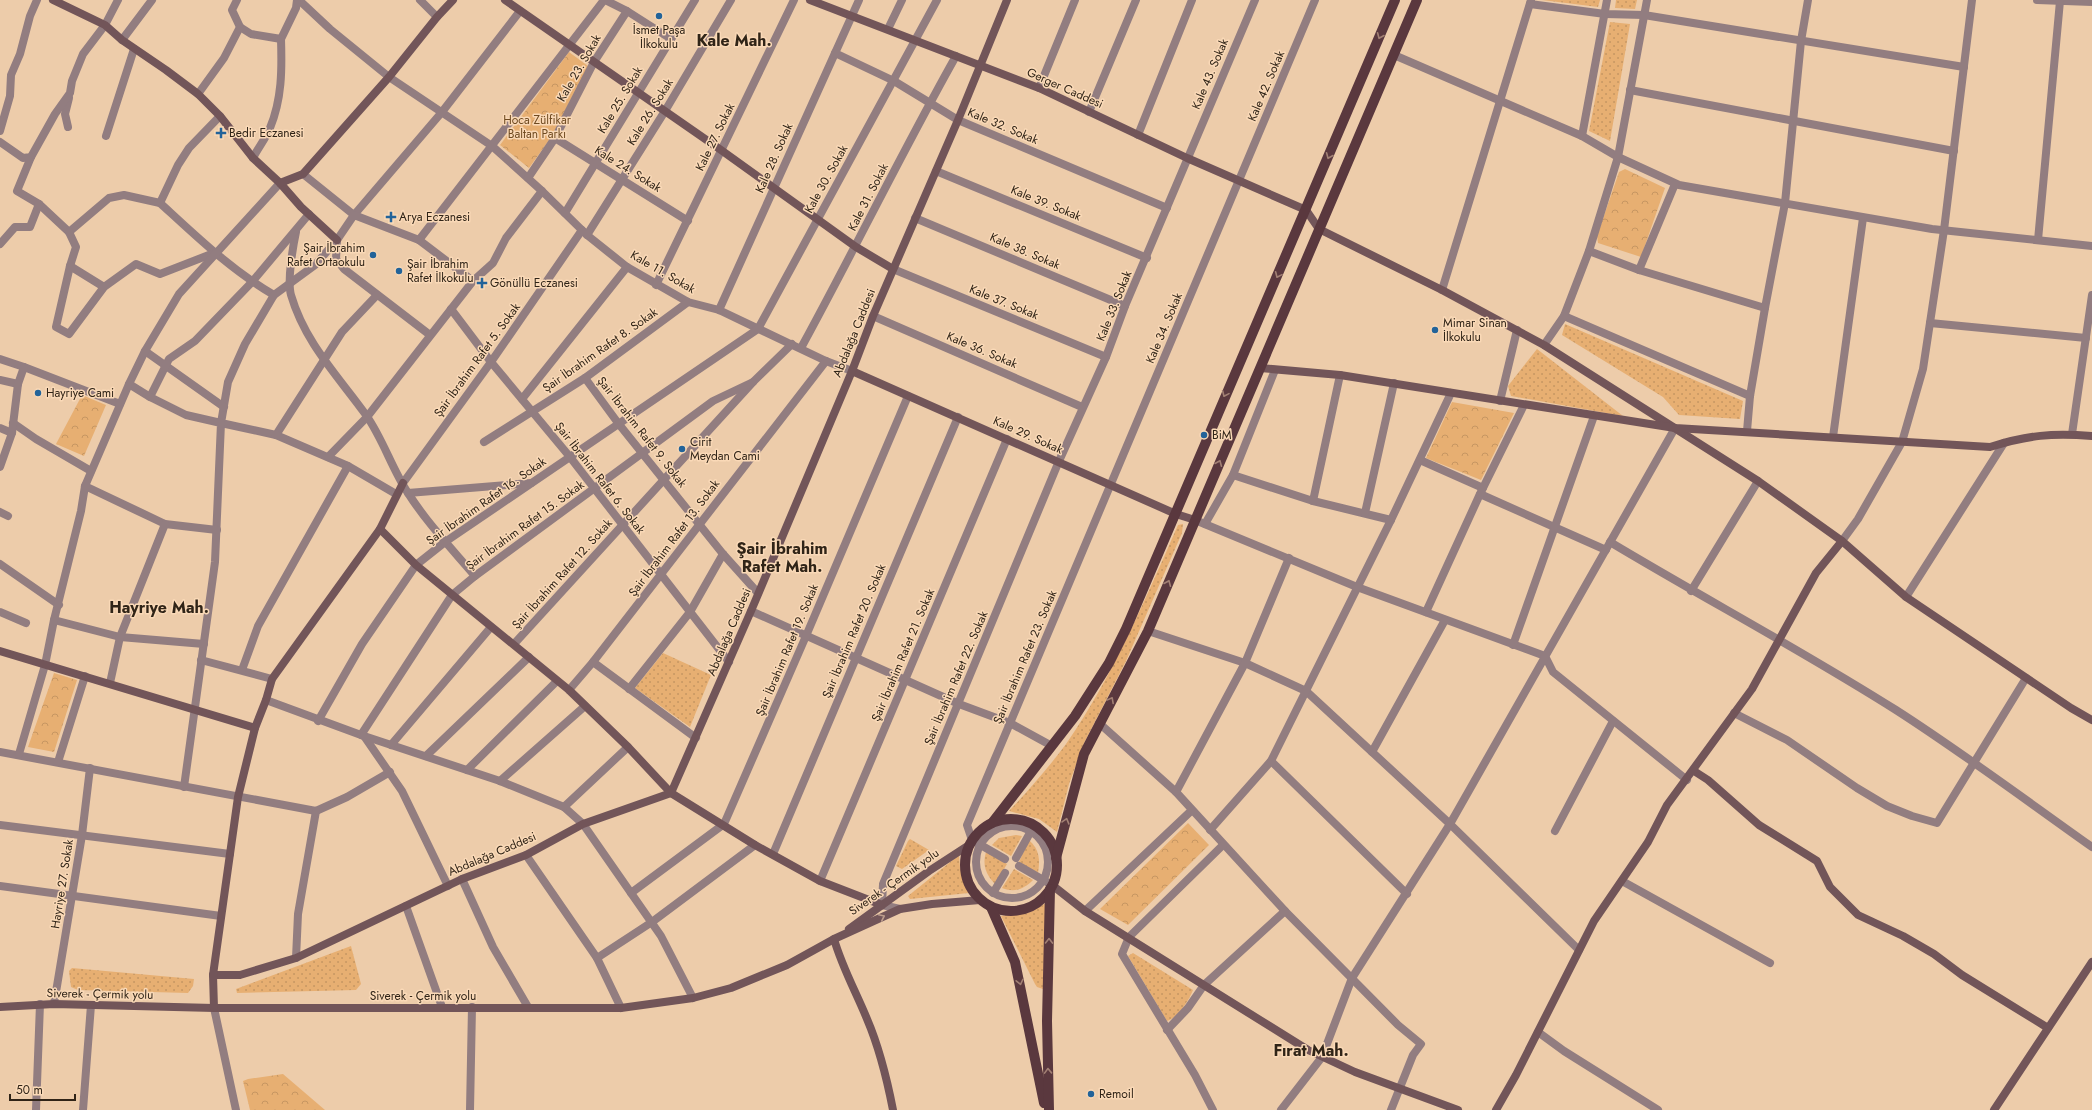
<svg xmlns="http://www.w3.org/2000/svg" width="2092" height="1110" font-family="Jost,sans-serif">
<style>
.grass{fill:url(#grass-dots)}
.park{fill:url(#park-crowns)}
.lines{fill:none;stroke-linecap:round;stroke-linejoin:round}
.street{stroke:#927d80;stroke-width:8}
.secondary{stroke:#725559;stroke-width:8}
.primary{stroke:#5a383e;stroke-width:10}
.oneway{stroke:#a28074}
.oneway2{stroke:#bd9e8d}
.poi-dot{fill:#236399;stroke:#fad9b7;stroke-width:1.5}
.labels{text-anchor:middle;dominant-baseline:central;stroke-width:3;stroke-linejoin:round;paint-order:stroke}
.poi-label{font-size:12px;fill:#302417;stroke:#fad9b7;text-anchor:start}
.street-label{font-size:12px;fill:#302417;stroke:#fad9b7}
.park-label{font-size:12px;fill:#6f4a20;stroke:#fad9b7}
.district-label{font-size:16px;font-weight:bold;fill:#302417;stroke:#fad9b7}
</style>
<defs>
<pattern id="grass-dots" width="8" height="8" patternUnits="userSpaceOnUse"><rect width="8" height="8" fill="#e7af72"/><path d="M2 2h.1M6 6h.1" fill="none" stroke="#c69662" stroke-width="1.8" stroke-linecap="round"/></pattern>
<pattern id="park-crowns" width="20" height="18" patternUnits="userSpaceOnUse"><rect width="20" height="18" fill="#e7af72"/><path d="M2 6a3 3 0 1 1 6 0M12 15a3 3 0 1 1 6 0" fill="none" stroke="#c69662"/></pattern>
</defs>
<rect width="100%" height="100%" fill="#edccaa"/>
<!-- grass -->
<g class="grass">
<path d="M1542 0H1600L1598 7Z"/>
<path d="M1616 0H1637L1635 9 1615 8Z"/>
<path d="M1610 22 1630 24 1610 141 1589 131Z"/>
<path d="M1565 324 1743 401 1740 419 1679 415 1663 397 1562 335Z"/>
<path d="M1537 349 1623 416 1511 396 1508 386Z"/>
<path d="M1183 524 1182 533 1126 661 1084 743 1069 784 1057 832 1039 819 1009 811C1029 790 1049 767 1066 744 1113 676 1145 600 1178 525Z"/>
<path d="M663 653 711 675 690 727 635 688Z"/>
<path d="M1016 835 1022 836 1011 856 992 845 999 838Z"/>
<path d="M910 839 929 850 902 869 896 866 908 841Z"/>
<path d="M1029 840C1040 850 1040 860 1038 873L1019 862Z"/>
<path d="M986 852 1007 864 995 884C986 875 982 865 986 852Z"/>
<path d="M959 855 960 868 969 893 910 899 908 896Z"/>
<path d="M1014 869 1033 880C1024 889 1015 893 1002 888Z"/>
<path d="M1046 903 1043 989 1037 987 1035 984 1001 916 1028 913Z"/>
<path d="M351 946 361 984 356 990 237 993 236 989Z"/>
<path d="M1133 953 1193 990C1189 1000 1178 1018 1167 1021L1128 956Z"/>
<path d="M72 968 194 979 193 986 188 993 78 990 71 987 69 971Z"/>
</g>
<!-- park -->
<g class="park">
<path d="M569 52 588 66 552 136 529 168 500 145Z"/>
<path d="M1625 169 1665 188 1641 257 1598 243 1597 236 1619 172Z"/>
<path d="M82 395 106 405 84 456 56 444Z"/>
<path d="M1452 402 1514 413 1481 480 1426 458Z"/>
<path d="M54 673 77 680 54 752 28 747Z"/>
<path d="M1188 823 1209 845 1128 925 1100 909Z"/>
<path d="M283 1074 325 1110H250L243 1081 248 1079Z"/>
</g>
<g class="lines">
<!-- street -->
<g class="street">
<path d="M299 0 330 29 389 77 492 146 542 191 587 235 627 267 688 302 719 310 826 361 852 371"/>
<path d="M420 0 437 17"/>
<path d="M605 0 627 11 671 39"/>
<path d="M2037 0 2092 2"/>
<path d="M1530 4 1605 14 1644 15 1964 67"/>
<path d="M240 27 251 34 281 39 296 8 297 0"/>
<path d="M888 29 902 0"/>
<path d="M122 40 152 0"/>
<path d="M835 53 894 81 958 120 1167 208"/>
<path d="M1394 55 1582 136 1618 157 1679 185 1932 229 2092 246"/>
<path d="M1039 88 1075 0"/>
<path d="M1630 90 1954 151"/>
<path d="M198 94 224 58 240 27 232 10 237 0"/>
<path d="M1089 112 1136 0"/>
<path d="M68 127 65 114 69 98"/>
<path d="M0 131 10 96 11 75 20 54 30 16 37 0"/>
<path d="M1138 135 1192 0"/>
<path d="M106 136 134 49"/>
<path d="M1582 136 1607 0"/>
<path d="M555 138 688 221"/>
<path d="M0 142 23 158 31 157 55 114 70 93 72 81 83 54 105 25 118 0"/>
<path d="M31 157 17 191 39 204 69 232 109 198 124 195 160 203 178 165 189 148 220 116"/>
<path d="M253 158C258 148 266 138 270 128 282 99 282 70 281 39"/>
<path d="M936 171 1147 258"/>
<path d="M303 174 354 215 442 112 520 11"/>
<path d="M528 178 555 138 594 62 627 11"/>
<path d="M160 203C196 236 231 270 274 295"/>
<path d="M565 213 695 0"/>
<path d="M915 218 1125 306"/>
<path d="M69 232 76 247 70 266"/>
<path d="M296 232C293 246 287 281 291 295 305 343 338 376 366 415 383 439 392 469 408 493 427 523 452 549 475 576"/>
<path d="M587 235 665 111 731 0"/>
<path d="M337 240 336 259 344 269 430 335"/>
<path d="M419 240 604 0"/>
<path d="M2038 240 2060 1"/>
<path d="M0 244 15 227H30L39 204"/>
<path d="M1589 251 1639 270 1765 308"/>
<path d="M893 269 1106 357"/>
<path d="M1639 270 1675 184"/>
<path d="M656 285 794 0"/>
<path d="M104 287 69 334 56 327 70 266 104 287 136 264 160 274 214 253"/>
<path d="M1442 290 1531 0"/>
<path d="M377 295 342 332 276 435 221 423 228 382 245 344 274 295 315 265 337 240 354 215 419 240 473 281"/>
<path d="M451 309 491 362 570 457 729 662"/>
<path d="M719 310 859 0"/>
<path d="M873 316 1082 407"/>
<path d="M1564 316 1750 396"/>
<path d="M1930 323 2086 338"/>
<path d="M1544 345 1564 316 1589 251 1618 157 1647 0"/>
<path d="M801 348C854 251 902 152 956 56"/>
<path d="M145 351 224 407"/>
<path d="M0 359 24 367"/>
<path d="M585 378 618 423 723 554 758 593"/>
<path d="M0 380 18 384"/>
<path d="M129 384 150 397 169 359 195 341 252 282 309 214"/>
<path d="M150 397 186 415 221 423 215 562 184 787"/>
<path d="M522 399 627 267"/>
<path d="M1500 401 1517 330"/>
<path d="M13 423 36 439 91 471"/>
<path d="M0 428 12 433"/>
<path d="M1747 431 1750 396 1765 308 1785 203 1801 41 1808 0"/>
<path d="M2072 434 2092 295"/>
<path d="M276 435 348 466 396 494"/>
<path d="M1833 437 1863 218"/>
<path d="M484 442 585 378 688 302"/>
<path d="M328 457 367 417 473 281 493 263 506 238 542 191"/>
<path d="M1420 460 1483 488"/>
<path d="M0 467 12 433 18 384 24 367 120 404"/>
<path d="M1233 475 1313 501 1391 520"/>
<path d="M403 483 491 362 582 230"/>
<path d="M85 486 165 524 217 530"/>
<path d="M408 493 531 483"/>
<path d="M1480 494 1606 550"/>
<path d="M1313 501 1340 375"/>
<path d="M0 512 8 516"/>
<path d="M1365 513 1394 383"/>
<path d="M1195 520 1357 587 1545 656 1553 672 1687 780"/>
<path d="M1205 524 1233 475 1275 370"/>
<path d="M1842 541 1858 519 1902 442 1923 369 1944 230 1972 0"/>
<path d="M1610 542C1705 599 1803 651 1896 710 1963 753 2027 801 2092 847"/>
<path d="M0 564 59 605"/>
<path d="M1691 591 1758 481"/>
<path d="M1906 597 2004 443"/>
<path d="M751 611 959 704 1010 723 1052 746"/>
<path d="M0 612 26 623"/>
<path d="M1426 612 1480 494 1524 405"/>
<path d="M54 620 120 637 204 644"/>
<path d="M1148 631 1245 663 1306 691 1450 824 1579 950"/>
<path d="M514 644 753 382 792 344"/>
<path d="M1513 645 1594 416"/>
<path d="M201 660 272 679"/>
<path d="M593 662 696 738"/>
<path d="M242 670 258 626 348 466"/>
<path d="M110 683 120 637 165 524"/>
<path d="M629 689 690 612 723 554"/>
<path d="M569 690 593 662 826 361"/>
<path d="M266 700 361 735 500 781 564 807 583 824 631 893"/>
<path d="M1734 713 1787 740 1857 788 1887 806 1912 816 1937 823 2026 678"/>
<path d="M318 721 362 644 416 565 445 542 758 329 937 0"/>
<path d="M1099 723 1176 792 1285 911 1398 1025 1421 1044 1413 1055 1391 1110"/>
<path d="M361 735 452 595 475 576 713 401 753 382"/>
<path d="M364 736 402 791 448 886"/>
<path d="M391 745 491 627"/>
<path d="M0 752 316 811 347 797 390 772"/>
<path d="M1372 752 1445 620"/>
<path d="M19 754 45 665 54 620 81 511 85 486 129 384 145 351 179 294 280 183"/>
<path d="M426 756 529 657"/>
<path d="M1271 761 1407 894"/>
<path d="M58 762 85 676"/>
<path d="M467 770 557 681"/>
<path d="M500 781 585 706"/>
<path d="M1176 792 1245 663 1289 558"/>
<path d="M564 807 628 747"/>
<path d="M0 825 230 854"/>
<circle cx="1012" cy="862" r="36"/>
<path d="M1210 830 1271 761 1391 520 1451 393"/>
<path d="M1555 831 1613 721"/>
<path d="M773 854 958 417"/>
<path d="M526 855 597 958 621 1008"/>
<path d="M1016 858 1031 831"/>
<path d="M1005 859 972 840 967 825 1315 0"/>
<path d="M1019 866 1052 885"/>
<path d="M462 879 493 947 528 1007"/>
<path d="M820 881 1007 439"/>
<path d="M1622 881 1770 963"/>
<path d="M0 886 221 916"/>
<path d="M993 893 1005 873"/>
<path d="M406 906 442 1007"/>
<path d="M900 909 882 905 883 884 1059 461 1106 357 1125 306 1255 0"/>
<path d="M1085 911 1191 811"/>
<path d="M296 958 298 914 316 811"/>
<path d="M597 958 652 922 755 845"/>
<path d="M693 998 661 936 631 893 724 824 806 636 908 396"/>
<path d="M54 1004 82 835 90 768"/>
<path d="M214 1008 236 1110"/>
<path d="M1167 1030 1188 1008 1204 985 1285 911"/>
<path d="M1538 1032 1564 1051 1658 1110"/>
<path d="M36 1110 40 1004"/>
<path d="M83 1110 91 1005"/>
<path d="M470 1110 472 1007"/>
<path d="M1213 1110 1195 1075 1122 954 1129 937 1223 845"/>
<path d="M1281 1110 1322 1057 1352 978 1450 824 1675 428"/>
</g>
<!-- secondary -->
<g class="secondary">
<path d="M53 0 105 25 122 40 166 70 198 94 220 116 253 158 280 183 301 207 337 240"/>
<path d="M505 0 721 150 856 247 893 269"/>
<path d="M810 0 1039 88 1187 158 1306 210 1319 229 1442 290 1544 345 1758 481 1842 541 1906 597 2071 708 2092 720"/>
<path d="M280 183 303 174 389 77 437 17 453 0"/>
<path d="M1260 368 1340 375 1675 428 1990 447C2028 435 2052 433 2092 436"/>
<path d="M852 371 1176 514 1195 520"/>
<path d="M380 529 416 565 569 690 628 747 671 793 755 845 820 881 882 905"/>
<path d="M0 651 255 728"/>
<path d="M1694 771 1708 780 1759 825 1817 861 1830 887 1858 915 1903 936 1934 954 1962 975 2048 1028"/>
<path d="M1052 885 1085 911 1308 1050 1355 1072 1458 1110"/>
<path d="M849 929 929 871 969 845"/>
<path d="M834 939C842 967 856 992 867 1019 879 1047 887 1079 893 1110"/>
<path d="M213 975H240L296 958 462 879 526 855 583 824 671 793 751 611 852 371 873 316 958 120 1007 0"/>
<path d="M0 1007 54 1004 214 1008H621L693 998 731 988 787 965 834 939 900 909 932 904 980 900"/>
<path d="M214 1008 213 975 238 797 255 728 266 700 272 679 380 529 403 483"/>
<path d="M1496 1110 1516 1075 1594 921 1648 842 1667 805 1752 689 1816 573 1842 541"/>
<path d="M1994 1110 2092 962"/>
</g>
<!-- primary -->
<g class="primary">
<circle cx="1011" cy="865" r="46"/>
<path d="M992 823 1075 716 1109 663 1126 629 1395 0"/>
<path d="M1056 858 1084 754 1148 631 1417 0"/>
<path d="M991 907 1015 962 1044 1103"/>
<path d="M1049 1110 1047 1021 1050 889"/>
</g>
</g>
<!-- one-way arrows -->
<defs><path id="oneway-chevron" d="M-2-3.5L2.5 0L-2 3.5" fill="none" stroke-width="1.6" stroke-linecap="round" stroke-linejoin="round"/></defs>
<g class="oneway">
<use href="#oneway-chevron" transform="translate(1380 36) rotate(113)"/>
<use href="#oneway-chevron" transform="translate(1329 156) rotate(113)"/>
<use href="#oneway-chevron" transform="translate(1278 275) rotate(114)"/>
<use href="#oneway-chevron" transform="translate(1225 394) rotate(114)"/>
<use href="#oneway-chevron" transform="translate(1219 463) rotate(-67)"/>
<use href="#oneway-chevron" transform="translate(1168 583) rotate(-67)"/>
<use href="#oneway-chevron" transform="translate(1111 700) rotate(-62)"/>
<use href="#oneway-chevron" transform="translate(1066 821) rotate(-74)"/>
<use href="#oneway-chevron" transform="translate(1049 941) rotate(-89)"/>
<use href="#oneway-chevron" transform="translate(1020 982) rotate(77)"/>
<use href="#oneway-chevron" transform="translate(1048 1071) rotate(-92)"/>
</g>
<use class="oneway2" href="#oneway-chevron" transform="translate(882 917) rotate(-25)"/>
<!-- markers -->
<g class="poi-dot">
<circle cx="659" cy="16" r="4"/>
<path d="M219 127h4v4h4v4h-4v4h-4v-4h-4v-4h4z"/>
<path d="M389 211h4v4h4v4h-4v4h-4v-4h-4v-4h4z"/>
<circle cx="373" cy="255" r="4"/>
<circle cx="399" cy="271" r="4"/>
<path d="M480 277h4v4h4v4h-4v4h-4v-4h-4v-4h4z"/>
<circle cx="1435" cy="330" r="4"/>
<circle cx="38" cy="393" r="4"/>
<circle cx="1204" cy="435" r="4"/>
<circle cx="682" cy="449" r="4"/>
<circle cx="1091" cy="1094" r="4"/>
</g>
<g class="labels">
<!-- poi labels -->
<g class="poi-label">
<text x="659" y="30" text-anchor="middle">İsmet Paşa<tspan x="659" dy="14">İlkokulu</tspan></text>
<text x="229" y="133">Bedir Eczanesi</text>
<text x="399" y="217">Arya Eczanesi</text>
<text x="365" y="248" text-anchor="end">Şair İbrahim<tspan x="365" dy="14">Rafet Ortaokulu</tspan></text>
<text x="407" y="264">Şair İbrahim<tspan x="407" dy="14">Rafet İlkokulu</tspan></text>
<text x="490" y="283">Gönüllü Eczanesi</text>
<text x="1443" y="323">Mimar Sinan<tspan x="1443" dy="14">İlkokulu</tspan></text>
<text x="46" y="393">Hayriye Cami</text>
<text x="1212" y="435">BiM</text>
<text x="690" y="442">Cirit<tspan x="690" dy="14">Meydan Cami</tspan></text>
<text x="1099" y="1094">Remoil</text>
</g>
<!-- street labels -->
<g class="street-label">
<text transform="translate(579 68) rotate(-60)">Kale 23. Sokak</text>
<text transform="translate(1210 74) rotate(-67)">Kale 43. Sokak</text>
<text transform="translate(1266 86) rotate(-67)">Kale 42. Sokak</text>
<text transform="translate(1065 88) rotate(24)">Gerger Caddesi</text>
<text transform="translate(620 100) rotate(-59)">Kale 25. Sokak</text>
<text transform="translate(650 112) rotate(-58)">Kale 26. Sokak</text>
<text transform="translate(1003 126) rotate(23)">Kale 32. Sokak</text>
<text transform="translate(715 137) rotate(-64)">Kale 27. Sokak</text>
<text transform="translate(774 158) rotate(-66)">Kale 28. Sokak</text>
<text transform="translate(628 169) rotate(32)">Kale 24. Sokak</text>
<text transform="translate(826 179) rotate(-61)">Kale 30. Sokak</text>
<text transform="translate(868 197) rotate(-63)">Kale 31. Sokak</text>
<text transform="translate(1046 203) rotate(22)">Kale 39. Sokak</text>
<text transform="translate(1025 251) rotate(23)">Kale 38. Sokak</text>
<text transform="translate(663 272) rotate(30)">Kale 11. Sokak</text>
<text transform="translate(1004 302) rotate(22)">Kale 37. Sokak</text>
<text transform="translate(1114 306) rotate(-68)">Kale 33. Sokak</text>
<text transform="translate(1164 328) rotate(-67)">Kale 34. Sokak</text>
<text transform="translate(854 333) rotate(-68)">Abdalağa Caddesi</text>
<text transform="translate(600 350) rotate(-35)">Şair İbrahim Rafet 8. Sokak</text>
<text transform="translate(982 350) rotate(23)">Kale 36. Sokak</text>
<text transform="translate(477 360) rotate(-54)">Şair İbrahim Rafet 5. Sokak</text>
<text transform="translate(642 432) rotate(52)">Şair İbrahim Rafet 9. Sokak</text>
<text transform="translate(1028 435) rotate(24)">Kale 29. Sokak</text>
<text transform="translate(600 478) rotate(52)">Şair İbrahim Rafet 6. Sokak</text>
<text transform="translate(486 501) rotate(-35)">Şair İbrahim Rafet 16. Sokak</text>
<text transform="translate(525 525) rotate(-36)">Şair İbrahim Rafet 15. Sokak</text>
<text transform="translate(674 538) rotate(-53)">Şair İbrahim Rafet 13. Sokak</text>
<text transform="translate(562 574) rotate(-48)">Şair İbrahim Rafet 12. Sokak</text>
<text transform="translate(854 631) rotate(-67)">Şair İbrahim Rafet 20. Sokak</text>
<text transform="translate(729 632) rotate(-67)">Abdalağa Caddesi</text>
<text transform="translate(787 650) rotate(-67)">Şair İbrahim Rafet 19. Sokak</text>
<text transform="translate(903 655) rotate(-67)">Şair İbrahim Rafet 21. Sokak</text>
<text transform="translate(1025 657) rotate(-67)">Şair İbrahim Rafet 23. Sokak</text>
<text transform="translate(956 678) rotate(-67)">Şair İbrahim Rafet 22. Sokak</text>
<text transform="translate(492 854) rotate(-23)">Abdalağa Caddesi</text>
<text transform="translate(894 882) rotate(-35)">Siverek - Çermik yolu</text>
<text transform="translate(62 884) rotate(-81)">Hayriye 27. Sokak</text>
<text transform="translate(100 994) rotate(1)">Siverek - Çermik yolu</text>
<text x="423" y="996">Siverek - Çermik yolu</text>
</g>
<!-- park labels -->
<g class="park-label">
<text x="537" y="120">Hoca Zülfikar<tspan x="537" dy="14">Baltan Parkı</tspan></text>
</g>
<!-- district labels -->
<g class="district-label">
<text x="734" y="40">Kale Mah.</text>
<text x="782" y="548">Şair İbrahim<tspan x="782" dy="18">Rafet Mah.</tspan></text>
<text x="159" y="607">Hayriye Mah.</text>
<text x="1311" y="1050">Fırat Mah.</text>
</g>
</g>
<!-- scale -->
<path d="M10 1094v6h65v-6" fill="none" stroke="#302417" stroke-width="2"/>
<text x="16" y="1094" font-size="12" fill="#302417" stroke="#fad9b7" stroke-width="3" paint-order="stroke">50 m</text>
</svg>
